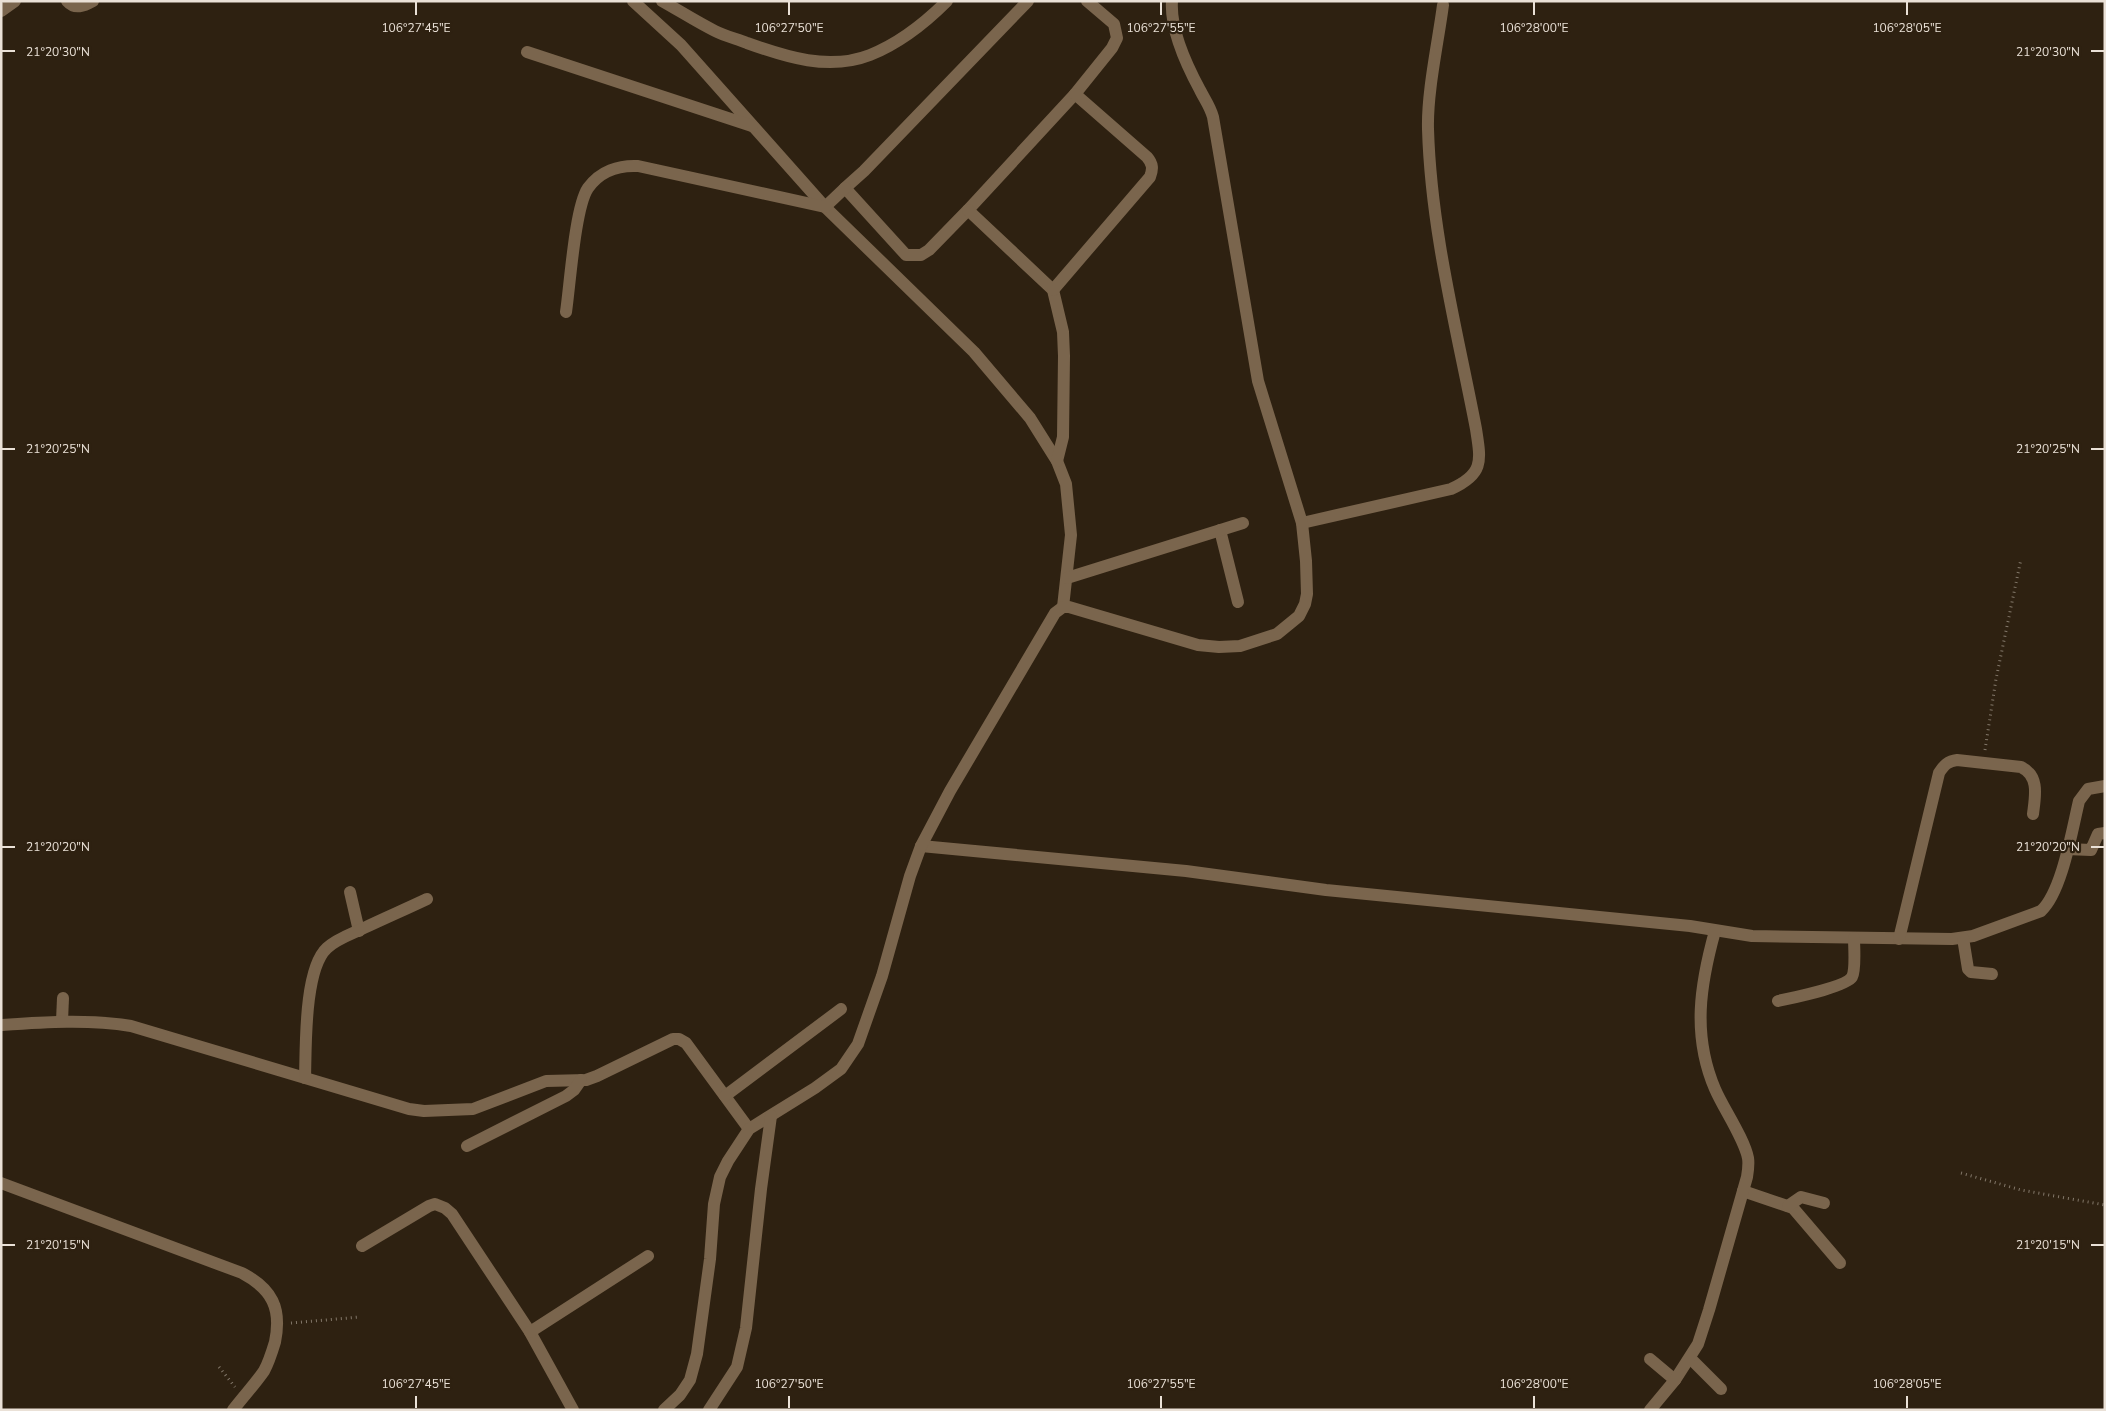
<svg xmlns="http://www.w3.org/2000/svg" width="2106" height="1411" font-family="'Nunito Sans',sans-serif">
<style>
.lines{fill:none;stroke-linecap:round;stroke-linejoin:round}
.path{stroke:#83786a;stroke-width:3;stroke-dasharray:1 4;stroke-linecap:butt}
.minor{stroke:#7a654d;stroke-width:12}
.ticks{fill:none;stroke:#eae1d7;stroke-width:2}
.ticks-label{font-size:12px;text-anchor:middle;fill:#eae1d7;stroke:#2e2111;stroke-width:4.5;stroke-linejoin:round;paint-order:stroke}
</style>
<rect width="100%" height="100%" fill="#2e2111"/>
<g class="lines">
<!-- path -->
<g class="path">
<path d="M1985 750 1996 679 2021 559"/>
<path d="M1961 1173 2021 1190 2105 1205"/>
<path d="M291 1323 360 1317"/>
<path d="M219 1367 235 1387"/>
</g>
<!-- minor -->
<g class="minor">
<path d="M67 1C75 10 84 6 93 1"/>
<path d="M633 1 681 45 825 207 974 352 1030 418 1057 461 1066 484 1071 535 1063 607"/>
<path d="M662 1C680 11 697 22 715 31 725 36 737 39 747 43 786 57 829 71 870 55 900 43 924 24 947 1"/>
<path d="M1028 1 864 171 845 188 906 255H921L929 250 968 210 1075 94 1112 48 1117 38 1114 24 1087 1"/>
<path d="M1 11 15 1"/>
<path d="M527 52 752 126"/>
<path d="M968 210 1053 290 1063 332 1064 356 1063 437 1057 461"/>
<path d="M1053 290 1150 177C1153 169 1153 164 1147 157L1075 94"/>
<path d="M566 312C570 285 575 207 588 188 600 171 619 165 638 166L825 207 845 188"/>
<path d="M1302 523 1451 489C1484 474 1481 461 1476 429 1457 330 1431 231 1428 129 1427 92 1438 43 1443 5"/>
<path d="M1220 530 1238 602"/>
<path d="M1067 578 1243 523"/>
<path d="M921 846 1186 871 1326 890 1690 926 1752 936 1952 939 1973 936 2041 911C2062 892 2072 830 2079 801L2088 789 2105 786"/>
<path d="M2067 849 2091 850 2098 834 2105 833"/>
<path d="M350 892 359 931"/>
<path d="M1963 938 1968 969 1971 972 1992 974"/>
<path d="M1899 939 1939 773C1944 765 1948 761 1957 760L2021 767C2040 776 2035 797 2033 814"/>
<path d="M1778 1001C1791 998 1846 987 1852 977 1856 970 1854 947 1854 938"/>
<path d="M62 1021 63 998"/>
<path d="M1 1025C45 1022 88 1019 131 1026L409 1109 424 1111 473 1109 546 1081 586 1080 597 1076 673 1039H679L686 1043 749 1129"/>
<path d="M305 1078C306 1047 304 969 327 948 338 938 352 934 364 928 385 918 406 909 427 899"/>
<path d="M725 1096 841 1009"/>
<path d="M467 1146 566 1096 574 1090 581 1080"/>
<path d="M1 1183 242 1273C272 1289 282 1308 275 1342 272 1352 269 1362 264 1371 255 1384 243 1397 233 1410"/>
<path d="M1743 1191 1793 1208 1840 1263"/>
<path d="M1788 1206 1801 1197 1824 1203"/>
<path d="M362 1246 429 1206 435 1204 445 1208 452 1214 530 1332 573 1410"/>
<path d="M530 1332 648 1256"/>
<path d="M1690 1358 1721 1389"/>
<path d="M1650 1359 1675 1380"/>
<path d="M664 1410 680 1395 690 1380 697 1354 710 1259 714 1204 720 1177 728 1161 749 1129 815 1088 841 1069 858 1044 882 976 910 876 921 846 950 791 1055 613 1063 607H1069L1198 645 1219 647 1240 646 1277 634 1299 616 1305 604 1307 594 1306 561 1302 523 1258 381 1213 117C1210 106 1205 100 1200 90 1187 66 1170 29 1172 1"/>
<path d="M709 1410 737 1367 746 1328 761 1189 771 1116"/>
<path d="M1650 1410 1675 1380 1698 1344 1709 1310 1747 1177C1748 1171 1749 1164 1748 1158 1744 1138 1723 1108 1715 1089 1692 1035 1700 985 1715 931"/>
</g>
</g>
<!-- ticks -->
<path class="ticks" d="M416 2V15M789 2V15M1161 2V15M1534 2V15M1907 2V15M2 51H15M2091 51H2104M2 449H15M2091 449H2104M2 847H15M2091 847H2104M2 1245H15M2091 1245H2104M416 1396V1408M789 1396V1408M1161 1396V1408M1534 1396V1408M1907 1396V1408"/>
<g class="ticks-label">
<text x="416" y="32">106°27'45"E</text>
<text x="789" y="32">106°27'50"E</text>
<text x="1161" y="32">106°27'55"E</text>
<text x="1534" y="32">106°28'00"E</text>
<text x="1907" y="32">106°28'05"E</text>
<text x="58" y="56">21°20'30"N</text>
<text x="2048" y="56">21°20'30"N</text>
<text x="58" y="453">21°20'25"N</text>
<text x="2048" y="453">21°20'25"N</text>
<text x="58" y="851">21°20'20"N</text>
<text x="2048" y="851">21°20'20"N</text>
<text x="58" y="1249">21°20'15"N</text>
<text x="2048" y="1249">21°20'15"N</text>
<text x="416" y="1388">106°27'45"E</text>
<text x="789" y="1388">106°27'50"E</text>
<text x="1161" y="1388">106°27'55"E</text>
<text x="1534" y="1388">106°28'00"E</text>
<text x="1907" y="1388">106°28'05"E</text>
</g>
<!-- border -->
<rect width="2106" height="1411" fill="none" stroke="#eae1d7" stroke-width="5"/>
</svg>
